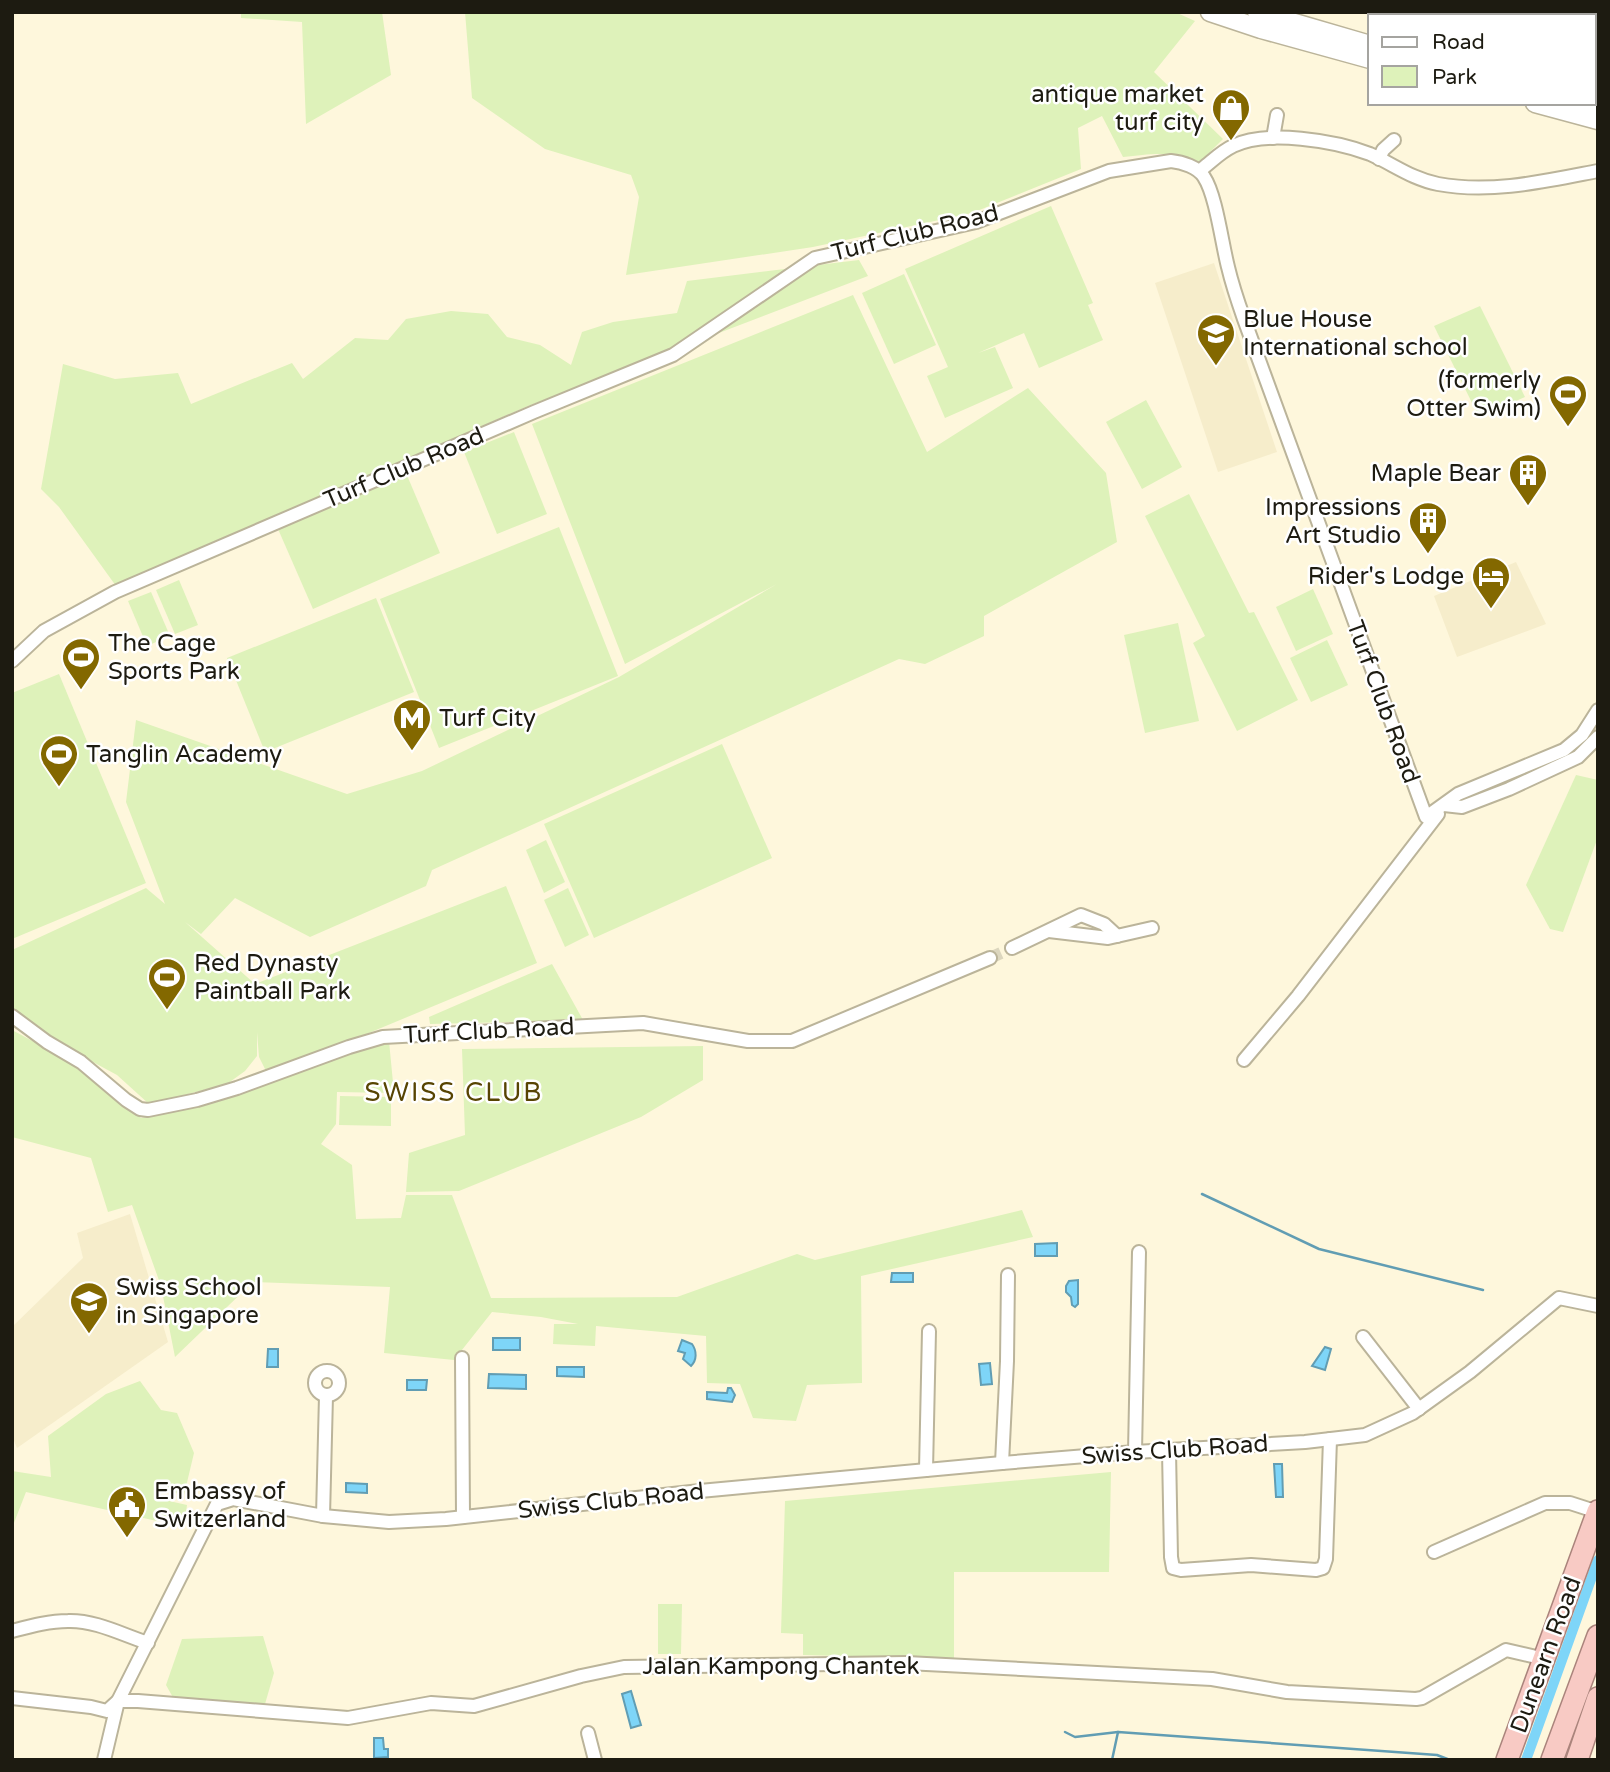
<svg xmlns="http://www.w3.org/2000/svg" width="1610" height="1772" font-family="'Varela Round',sans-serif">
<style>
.built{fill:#f6edcb}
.green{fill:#def2ba}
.water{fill:#7ed5f8;stroke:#619db3;stroke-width:2}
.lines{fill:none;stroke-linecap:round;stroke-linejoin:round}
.stream{stroke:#619db3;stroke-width:2.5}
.canal{stroke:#7ed5f8;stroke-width:10}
.minor-tunnel{stroke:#dcd6be;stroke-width:12;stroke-dasharray:12 6;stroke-linecap:butt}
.minor-casing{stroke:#bbb49a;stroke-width:16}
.secondary-casing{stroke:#bbb49a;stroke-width:21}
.trunk-casing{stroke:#aa847c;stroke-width:24}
.minor{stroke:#fff;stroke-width:12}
.secondary{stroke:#fff;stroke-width:18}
.trunk{stroke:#f8cac4;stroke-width:21}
.labels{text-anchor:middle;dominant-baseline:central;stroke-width:5;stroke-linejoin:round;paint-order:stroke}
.poi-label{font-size:24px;fill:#1d1b11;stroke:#fff;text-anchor:start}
.street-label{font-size:24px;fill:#1d1b11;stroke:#fff}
.neighbourhood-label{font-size:26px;letter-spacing:2px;fill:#574402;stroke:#fff}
</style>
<rect width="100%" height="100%" fill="#fef7dc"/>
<!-- built -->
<g class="built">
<path d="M1214 263 1277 452 1218 472 1155 283Z"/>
<path d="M1516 562 1546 624 1457 657 1434 596Z"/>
<path d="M130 1214 168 1342 17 1448 12 1436V1327L83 1258 77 1233Z"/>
</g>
<!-- green -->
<g class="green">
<path d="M241 12H382L391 75 306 124 302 22 241 18Z"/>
<path d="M465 12H1175L1195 21 1154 72 1223 139 1199 163C1170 150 1153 154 1123 157L1102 116 1078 128 1081 169 972 213 813 247 626 275 639 197 631 175 545 149 472 98Z"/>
<path d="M1051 206 1093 303 1088 305 1103 340 1039 368 1024 333 978 353 995 347 1013 388 945 418 927 376 948 367 905 269Z"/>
<path d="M859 260 868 276 528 406 116 586 59 507 41 489 63 364 115 379 178 373 191 404 292 363 303 379 355 338 388 340 406 319 451 311 488 314 507 337 540 345 571 365 582 332 613 322 677 313 687 281Z"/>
<path d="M904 274 936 345 894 364 862 293Z"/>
<path d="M853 295 927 452 1028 388 1106 473 1117 542 984 616V636L925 664 899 659 432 870 426 886 310 937 235 898 201 934 185 922 255 984 506 886 537 963 268 1075 259 1057 257 1032V1056L245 1071 227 1084 149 1104 117 1075 54 1041 12 1007V950L146 888 165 904 126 802 136 720 347 794 422 771 619 677 777 584 625 664 532 424Z"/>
<path d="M1480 306 1525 397 1479 417 1434 326Z"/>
<path d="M1146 400 1182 467 1142 489 1106 422Z"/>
<path d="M514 432 547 514 497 534 464 452Z"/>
<path d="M406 473 440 553 313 609 278 529Z"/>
<path d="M1189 494 1249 613 1254 612 1298 700 1237 731 1193 643 1205 636 1145 516Z"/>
<path d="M559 527 618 676 439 748 380 599Z"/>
<path d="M179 580 198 625 175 634 156 590Z"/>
<path d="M1313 589 1333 634 1296 651 1276 607Z"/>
<path d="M151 592 170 636 147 646 128 601Z"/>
<path d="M376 598 414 692 265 752 227 658Z"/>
<path d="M1178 623 1199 721 1145 733 1124 635Z"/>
<path d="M1327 640 1348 685 1311 702 1290 658Z"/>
<path d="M59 674 146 883 12 939V693Z"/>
<path d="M722 744 772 858 594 938 544 824Z"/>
<path d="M1576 775 1598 780V837L1563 932 1550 929 1526 885Z"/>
<path d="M546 840 565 882 544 893 526 850Z"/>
<path d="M568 888 589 935 565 947 544 900Z"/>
<path d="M552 964 583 1020 430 1024 429 1017Z"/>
<path d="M12 1030 85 1069 141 1118 220 1097 300 1066 389 1041 394 1093 337 1092 336 1124 321 1144 352 1165 356 1219 401 1218 406 1195H452L491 1298 677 1297 797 1254 815 1260 1022 1210 1033 1237 861 1276 862 1383 807 1385 796 1421 753 1418 740 1384 707 1383 706 1336 596 1326 595 1346 553 1344 554 1324H578L541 1317 492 1312 454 1360 384 1353 390 1287 253 1282 175 1357 161 1286 132 1205 108 1212 91 1158 12 1137Z"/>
<path d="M703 1046V1080L641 1117 459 1191 406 1192 409 1153 465 1135 462 1049Z"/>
<path d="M340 1096 391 1097V1126L339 1125Z"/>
<path d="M140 1381 161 1410 177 1413 194 1453 184 1495 159 1489 156 1498 187 1505 184 1527 26 1492 12 1528V1471L51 1477 48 1436 106 1394Z"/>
<path d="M1111 1472 1109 1572H954V1659L803 1655V1634L781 1633 785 1501Z"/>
<path d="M658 1604H682L681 1654H658Z"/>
<path d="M263 1636 274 1673 265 1704 175 1701 166 1685 182 1639Z"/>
</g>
<!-- water -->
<g class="water">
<path d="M1057 1243V1256H1035V1244Z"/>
<path d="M892 1273H913V1282H891Z"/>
<path d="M1078 1280V1304L1075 1307 1072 1305 1071 1297 1066 1292V1286L1069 1281Z"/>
<rect x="493" y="1338" width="27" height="12"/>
<path d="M682 1340 692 1344C697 1351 697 1360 691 1366L683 1359 685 1353 678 1351Z"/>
<path d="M1325 1347 1331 1349 1325 1370 1312 1366Z"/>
<path d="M268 1349H278V1367H267Z"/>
<path d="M990 1363 992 1384 981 1385 979 1364Z"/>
<path d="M557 1367H584V1377L557 1376Z"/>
<path d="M489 1374 526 1375V1389L488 1388Z"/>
<path d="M407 1380H427L426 1390H407Z"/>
<path d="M728 1388H731L735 1395 732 1402 707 1399V1392L727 1393Z"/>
<path d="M1274 1464H1282L1283 1497H1276Z"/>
<path d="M346 1483 367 1484V1493L346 1492Z"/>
<path d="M631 1691 641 1725 631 1728 622 1694Z"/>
<path d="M374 1738H383L384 1749H388V1757L374 1758Z"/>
</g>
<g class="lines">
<!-- stream -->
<g class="stream">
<path d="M1202 1194 1319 1249 1483 1290"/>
<path d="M1065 1732 1075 1737 1118 1732 1437 1755 1450 1760"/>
<path d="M1112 1760 1118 1732"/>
</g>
<!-- canal -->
<path class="canal" d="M1526 1760 1598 1560"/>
<!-- minor-tunnel -->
<path class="minor-tunnel" d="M990 958 1012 948"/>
<defs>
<g id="minor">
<path d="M1433 16V12"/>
<path d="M1273 138 1277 115"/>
<path d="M1379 159 1383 150 1394 140"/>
<path d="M1203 168C1212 161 1222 151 1233 146 1266 129 1336 141 1370 154 1393 164 1412 179 1438 184 1491 194 1546 181 1598 171"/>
<path d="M12 661 44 631 115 592 534 412 673 355 815 258 976 222 1109 171 1171 161C1182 162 1198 167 1204 177 1216 195 1222 244 1228 267 1232 284 1238 302 1244 319L1426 817 1458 794 1564 750 1582 735 1598 710"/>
<path d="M1444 805 1462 807 1509 789 1578 757 1598 737"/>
<path d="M1049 931 1108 938 1152 928"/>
<path d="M1012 948 1081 915 1104 924 1117 936"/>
<path d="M12 1016 47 1042 81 1062 126 1100 140 1109 148 1110 197 1100 237 1088 349 1047 383 1037 643 1023 748 1041H792L990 958"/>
<path d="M1244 1060 1298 996 1438 814"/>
<path d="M1363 1337 1419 1409"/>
<path d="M462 1358 463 1517"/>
<circle cx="327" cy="1383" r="12"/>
<path d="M1169 1451 1171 1557 1173 1568 1181 1570 1251 1565 1316 1570 1323 1568 1326 1559 1330 1439"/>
<path d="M1135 1452 1139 1252"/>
<path d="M1002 1463 1007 1361 1008 1275"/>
<path d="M926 1470 929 1331"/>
<path d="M323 1516 326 1396"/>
<path d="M1434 1552 1545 1503H1570L1598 1512"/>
<path d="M12 1631C31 1626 49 1621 68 1621 95 1620 123 1635 148 1643"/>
<path d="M12 1698 91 1707 107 1711 118 1701H138L348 1718 431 1703 474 1706 581 1676 624 1667 907 1663 1212 1679 1287 1692 1416 1699 1422 1698 1506 1650 1545 1659"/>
<path d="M588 1733 595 1760"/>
<path d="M104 1760 118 1701 217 1504 233 1499 323 1516 389 1522 446 1519 700 1491 1002 1463 1135 1452 1305 1442 1365 1435 1413 1413 1470 1372 1559 1298 1598 1306"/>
</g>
<g id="secondary">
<path d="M1210 12 1261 29 1370 59"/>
<path d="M1257 12 1370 45"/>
<path d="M1535 103 1598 120"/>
<path d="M1588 103 1598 106"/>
</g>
<g id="trunk">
<path d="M1507 1760 1598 1511"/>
<path d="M1552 1760 1598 1636"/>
<path d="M1577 1760 1598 1698"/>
</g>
</defs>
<!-- minor casing -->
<use href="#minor" class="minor-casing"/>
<!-- secondary casing -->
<use href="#secondary" class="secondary-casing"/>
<!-- trunk casing -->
<use href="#trunk" class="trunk-casing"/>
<!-- minor -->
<use href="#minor" class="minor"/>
<!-- secondary -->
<use href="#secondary" class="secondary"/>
<!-- trunk -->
<use href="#trunk" class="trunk"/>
</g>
<!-- icons -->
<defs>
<symbol id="shop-pin" viewBox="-11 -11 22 30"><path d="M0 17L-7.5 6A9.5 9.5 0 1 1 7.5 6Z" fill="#836800" stroke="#fff"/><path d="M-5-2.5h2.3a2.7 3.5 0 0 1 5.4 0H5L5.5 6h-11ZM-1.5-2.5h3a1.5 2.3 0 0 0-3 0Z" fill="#fff"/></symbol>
<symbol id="school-pin" viewBox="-11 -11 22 30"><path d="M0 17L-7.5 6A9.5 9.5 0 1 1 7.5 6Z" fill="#836800" stroke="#fff"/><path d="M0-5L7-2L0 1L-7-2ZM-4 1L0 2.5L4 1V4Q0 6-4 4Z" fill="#fff"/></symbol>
<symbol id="stadium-pin" viewBox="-11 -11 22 30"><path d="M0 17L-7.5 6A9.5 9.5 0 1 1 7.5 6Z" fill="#836800" stroke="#fff"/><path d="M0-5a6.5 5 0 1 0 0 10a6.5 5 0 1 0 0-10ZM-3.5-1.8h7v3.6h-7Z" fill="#fff"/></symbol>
<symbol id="building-pin" viewBox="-11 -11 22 30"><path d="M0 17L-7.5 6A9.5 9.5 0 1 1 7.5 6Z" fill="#836800" stroke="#fff"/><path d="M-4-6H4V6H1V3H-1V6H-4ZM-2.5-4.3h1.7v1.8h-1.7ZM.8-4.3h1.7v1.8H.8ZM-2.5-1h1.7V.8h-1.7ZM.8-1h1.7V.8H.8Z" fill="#fff"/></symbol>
<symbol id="hotel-pin" viewBox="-11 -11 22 30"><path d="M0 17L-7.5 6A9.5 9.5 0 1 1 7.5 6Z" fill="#836800" stroke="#fff"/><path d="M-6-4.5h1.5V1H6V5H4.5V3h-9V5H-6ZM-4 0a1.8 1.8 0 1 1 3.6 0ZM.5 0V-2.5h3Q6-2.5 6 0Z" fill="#fff"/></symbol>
<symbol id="metro-pin" viewBox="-11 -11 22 30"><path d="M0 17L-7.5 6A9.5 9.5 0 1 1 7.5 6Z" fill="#836800" stroke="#fff"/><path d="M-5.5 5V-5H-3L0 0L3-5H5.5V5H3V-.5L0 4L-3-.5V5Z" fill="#fff"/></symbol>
<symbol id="civic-pin" viewBox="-11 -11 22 30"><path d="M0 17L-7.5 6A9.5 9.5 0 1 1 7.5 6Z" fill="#836800" stroke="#fff"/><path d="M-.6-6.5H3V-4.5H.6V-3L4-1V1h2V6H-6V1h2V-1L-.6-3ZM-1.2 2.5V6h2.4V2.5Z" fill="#fff"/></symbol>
</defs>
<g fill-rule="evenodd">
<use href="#shop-pin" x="1209" y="86" width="44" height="60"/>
<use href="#school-pin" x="1194" y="311" width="44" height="60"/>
<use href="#stadium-pin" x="1546" y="372" width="44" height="60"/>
<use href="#building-pin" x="1506" y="451" width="44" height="60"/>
<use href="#building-pin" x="1406" y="499" width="44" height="60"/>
<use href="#hotel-pin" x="1469" y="554" width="44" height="60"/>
<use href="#stadium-pin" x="59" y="635" width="44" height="60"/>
<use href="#metro-pin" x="390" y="696" width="44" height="60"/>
<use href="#stadium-pin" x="37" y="732" width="44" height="60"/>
<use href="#stadium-pin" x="145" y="955" width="44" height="60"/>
<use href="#school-pin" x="67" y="1279" width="44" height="60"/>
<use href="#civic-pin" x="105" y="1483" width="44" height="60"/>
</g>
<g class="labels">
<!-- poi labels -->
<g class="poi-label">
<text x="1204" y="94" text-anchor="end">antique market<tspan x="1204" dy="28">turf city</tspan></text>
<text x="1243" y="319">Blue House<tspan x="1243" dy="28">International school</tspan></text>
<text x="1541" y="380" text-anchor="end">(formerly<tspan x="1541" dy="28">Otter Swim)</tspan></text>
<text x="1501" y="473" text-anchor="end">Maple Bear</text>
<text x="1401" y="507" text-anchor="end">Impressions<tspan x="1401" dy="28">Art Studio</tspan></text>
<text x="1464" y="576" text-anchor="end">Rider's Lodge</text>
<text x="108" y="643">The Cage<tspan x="108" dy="28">Sports Park</tspan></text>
<text x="439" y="718">Turf City</text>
<text x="86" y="754">Tanglin Academy</text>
<text x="194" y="963">Red Dynasty<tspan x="194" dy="28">Paintball Park</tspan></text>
<text x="116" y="1287">Swiss School<tspan x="116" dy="28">in Singapore</tspan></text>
<text x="154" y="1491">Embassy of<tspan x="154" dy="28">Switzerland</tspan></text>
</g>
<!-- street labels -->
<g class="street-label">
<text transform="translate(915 233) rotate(-14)">Turf Club Road</text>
<text transform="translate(404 468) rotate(-23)">Turf Club Road</text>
<text transform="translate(1383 702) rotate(70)">Turf Club Road</text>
<text transform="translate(489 1031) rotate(-3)">Turf Club Road</text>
<text transform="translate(1175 1450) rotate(-4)">Swiss Club Road</text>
<text transform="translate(611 1501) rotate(-6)">Swiss Club Road</text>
<text transform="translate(1546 1655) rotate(-70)">Dunearn Road</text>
<text x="781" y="1666">Jalan Kampong Chantek</text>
</g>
<!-- neighbourhood labels -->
<g class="neighbourhood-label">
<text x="454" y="1092">SWISS CLUB</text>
</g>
</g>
<!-- border -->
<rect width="1610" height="1772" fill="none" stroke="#1d1b11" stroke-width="28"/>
<!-- legend -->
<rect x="1368" y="14" width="228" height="91" fill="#ffffff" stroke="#a5a4a0" stroke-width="2"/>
<rect x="1382" y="37" width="35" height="10" fill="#ffffff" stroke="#a5a4a0" stroke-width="2"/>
<text x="1432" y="49" font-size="21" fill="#1d1b11">Road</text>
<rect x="1382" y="66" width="35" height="21" fill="#def2ba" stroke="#a5a4a0" stroke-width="2"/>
<text x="1432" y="84" font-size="21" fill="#1d1b11">Park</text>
</svg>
